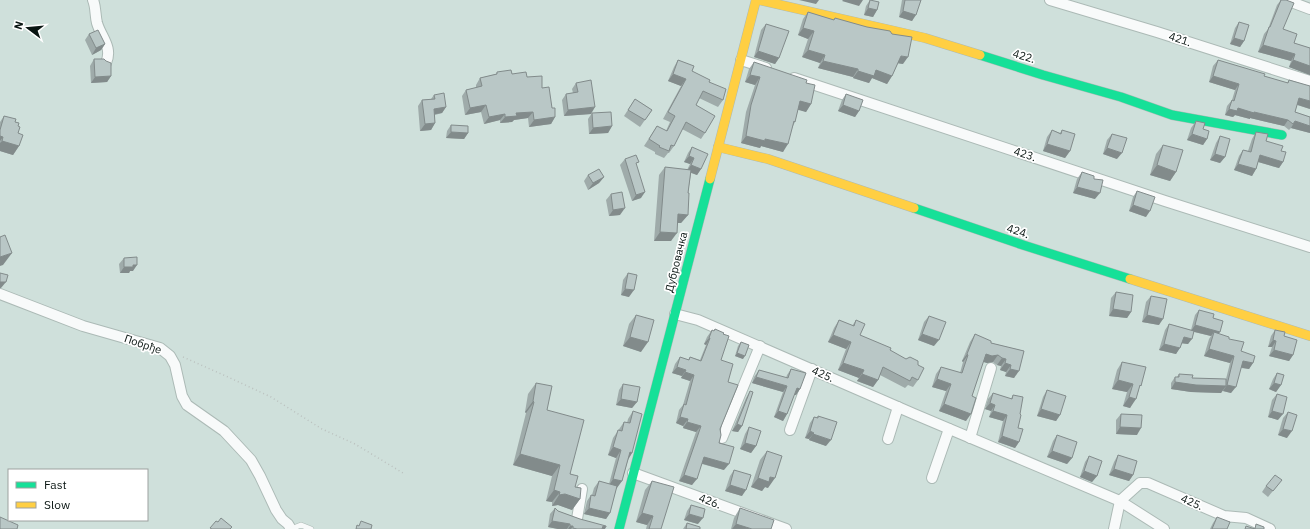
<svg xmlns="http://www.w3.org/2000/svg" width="1310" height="529" font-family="'IBM Plex Sans',sans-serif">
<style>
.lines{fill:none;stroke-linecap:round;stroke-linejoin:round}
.lane-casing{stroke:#acbab6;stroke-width:6}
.street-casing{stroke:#acbab6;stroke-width:12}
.fast-casing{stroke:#acbab6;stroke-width:10}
.slow-casing{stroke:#acbab6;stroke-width:10}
.path{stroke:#bbc1bf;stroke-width:1.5;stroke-dasharray:1 3;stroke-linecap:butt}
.lane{stroke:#f8fafa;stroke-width:5}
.street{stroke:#f8fafa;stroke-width:10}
.fast{stroke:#16e098;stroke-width:9}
.slow{stroke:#ffcf43;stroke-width:9}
.wall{fill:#9fabaa}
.shaded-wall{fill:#828b8b}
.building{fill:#b9c7c6;stroke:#828b8b}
.labels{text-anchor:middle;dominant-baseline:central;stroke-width:3.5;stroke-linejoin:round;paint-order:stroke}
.street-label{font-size:11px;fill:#091512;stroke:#fff}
</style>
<rect width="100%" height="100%" fill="#cfe0db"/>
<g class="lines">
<defs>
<path id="lane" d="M291 529 301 525 311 529"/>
<g id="street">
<path d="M93 0C96 7 95 15 97 23 101 37 113 47 106 63"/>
<path d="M1050 0 1157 32 1310 81"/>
<path d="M1286 0 1310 9"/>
<path d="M741 60 766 68"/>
<path d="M794 78 1165 201 1310 247"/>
<path d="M0 294 83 326 160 348 170 356 175 365 182 396 187 405 224 431 251 460 260 476 276 510 282 519 288 524 291 529"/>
<path d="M675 314 698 320 914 414 1120 501 1164 529"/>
<path d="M790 430 812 369"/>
<path d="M722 438 760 346"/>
<path d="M970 438 991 368"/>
<path d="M888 439 898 407"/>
<path d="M633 473 786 529"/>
<path d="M932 478 949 429"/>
<path d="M577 519 582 489"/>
<path d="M1114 529 1120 501 1140 483H1148L1224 516 1246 518 1270 529"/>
</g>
<g id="fast">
<path d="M980 55 1043 75 1121 97 1172 115 1282 135"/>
<path d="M914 208 1023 245 1130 279"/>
<path d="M619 529 710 179"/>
</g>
<g id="slow">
<path d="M759 0 925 38 980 55"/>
<path d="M718 147 768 159 914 208"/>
<path d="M710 179 756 0"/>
<path d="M1130 279 1310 336"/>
</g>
</defs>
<!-- lane casing -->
<use href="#lane" class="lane-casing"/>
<!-- street casing -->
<use href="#street" class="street-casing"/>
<!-- fast casing -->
<use href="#fast" class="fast-casing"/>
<!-- slow casing -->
<use href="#slow" class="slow-casing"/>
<!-- path -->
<path class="path" d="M183 357 228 377 271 397 322 429 355 444 403 473"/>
<!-- lane -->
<use href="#lane" class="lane"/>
<!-- street -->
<use href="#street" class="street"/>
<!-- fast -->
<use href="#fast" class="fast"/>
<!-- slow -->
<use href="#slow" class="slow"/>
</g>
<!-- wall -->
<g class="wall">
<path d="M870 0 877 10 873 17 864 15 866 6Z"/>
<path d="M902 0H921L912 21 899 17Z"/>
<path d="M1281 0H1286L1283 29 1294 43 1310 48V75L1289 67 1291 61 1258 52 1264 34 1268 29 1277 5Z"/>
<path d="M808 12 833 20 835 18 903 64 898 63 892 76 887 84 872 78 869 83 853 78V77L818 68 820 63 802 57 808 39 798 35 803 19Z"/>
<path d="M1239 22 1244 41 1240 47 1230 44 1235 28Z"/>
<path d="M766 24 779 58 775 64 754 57 761 30Z"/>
<path d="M89 34 105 44 101 50 92 55 85 40Z"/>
<path d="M94 59 111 76 107 82 91 83 90 66Z"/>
<path d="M678 60 692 71 709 82 723 100 718 107 699 98 696 105 705 133 701 139 682 129 674 146 669 153H668L664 158 655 154V152L644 146 657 126 666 131 670 122 663 119 681 86 668 81 674 67Z"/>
<path d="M1218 60 1264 76 1287 83 1289 80 1310 109 1297 105 1295 112 1310 117V133L1291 128 1289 130 1284 126 1250 118V119L1235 115 1233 117 1225 115 1227 106 1232 100 1235 90 1209 82 1213 66Z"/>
<path d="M754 62 806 83 811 104 806 112 798 109 795 122 793 126 783 152 761 146 760 148 741 143 746 112 755 85 745 82 749 69Z"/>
<path d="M497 72 512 74 527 77 542 88 552 108 555 117 551 124 529 127 528 118 514 120 512 122 500 123V120L484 124 481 112 465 115 462 96 466 90 476 88V85L480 78 496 74Z"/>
<path d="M576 83 591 114 564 116 562 100 566 94 573 93 572 89Z"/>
<path d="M846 94 859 111 855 117 838 111 842 100Z"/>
<path d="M434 95 446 107 442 113 435 115V123L431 130 420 131 418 106 422 100 431 99Z"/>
<path d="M635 99 652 110 640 127 624 116Z"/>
<path d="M592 113 612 126 608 133 589 134 588 119Z"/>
<path d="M4 116 15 122 18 126 19 146 13 155 0 151V122Z"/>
<path d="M1196 121 1203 129 1207 139 1203 145 1187 140 1191 128Z"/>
<path d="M451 125 468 133 464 139 446 138 447 131Z"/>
<path d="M1052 130 1060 133 1062 130 1070 151 1065 158 1043 151 1047 137Z"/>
<path d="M1256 132 1266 141 1281 151 1283 162 1279 168 1258 162 1256 169 1252 176 1234 170 1239 156 1243 150 1248 151 1252 139Z"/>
<path d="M1112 134 1117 159 1103 154 1107 140Z"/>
<path d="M1220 136 1225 157 1220 163 1210 160 1216 143Z"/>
<path d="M1163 145 1176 172 1170 181 1150 175 1156 154Z"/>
<path d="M692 147 701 169 697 175 691 173 688 193V215L681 223H678L671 241H654L659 175 665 167 687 170 690 164 684 162 688 153Z"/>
<path d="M625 159 641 198 632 201 620 165Z"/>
<path d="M1082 172 1094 179 1095 199 1073 193 1077 179Z"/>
<path d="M588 175 604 177 599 183 588 190 584 181Z"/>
<path d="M1137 191 1146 217 1129 211 1133 197Z"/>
<path d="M611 194 620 215 609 216 606 200Z"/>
<path d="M124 258 133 271H130L129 273H120L119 264Z"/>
<path d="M628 273 629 297 621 295 623 280Z"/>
<path d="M1116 292 1131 312 1127 318 1109 316 1111 298Z"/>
<path d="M1151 296 1159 325 1142 322 1146 302Z"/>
<path d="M1199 310 1213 318 1219 334 1229 339 1253 363 1249 369 1241 368 1231 393 1223 391V390L1221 393 1191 392 1171 389V383L1175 377H1177L1179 374 1192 378 1226 379 1230 363 1204 356 1209 339 1211 336 1194 332 1188 344 1182 343 1176 354 1159 350 1165 330 1169 324 1191 330 1195 315Z"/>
<path d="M636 315 641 352 623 346 629 324Z"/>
<path d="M929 316 934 346 918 340 924 322Z"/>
<path d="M839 320 852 326 856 320 860 335 890 350 918 380 913 387 908 385 905 388 880 375 878 380 873 387 857 381 859 378 838 370 846 349 828 342 834 328Z"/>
<path d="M715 329 723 334 721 360 728 382 719 443 724 470 702 464 692 485 679 481 696 432 683 428V426L676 423 679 410 683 405 690 381 681 378 682 376 672 373 675 364 680 357 688 360 690 357 700 360 706 345 704 344 707 337 712 330 714 331Z"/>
<path d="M1275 330 1284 336 1293 355 1289 361 1269 356 1272 347H1268L1271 336Z"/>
<path d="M975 334 991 343 1024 351 1014 378 1005 376 1006 372 1000 370 1001 366 997 365 993 362 987 363 983 362 972 396 966 421 939 411 946 391 932 387 936 374 941 367 960 373 963 362 962 361 970 342Z"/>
<path d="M741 342 743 359 735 356 738 346Z"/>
<path d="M1122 362 1139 390 1130 408 1123 406 1127 392 1112 389 1117 370Z"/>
<path d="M791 369 800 389 796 395H794L787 414 783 421 774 417 783 392 752 383 754 377 759 370 786 378 787 375Z"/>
<path d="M1277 373 1281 385 1276 392 1269 389 1273 379Z"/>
<path d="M536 383 547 410 580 499 572 510 558 505 552 506V502L546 501 552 476 513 465 526 413 525 412 528 394Z"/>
<path d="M623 384 637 402 632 408 616 405 619 390Z"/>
<path d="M1047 390 1060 415 1056 421 1037 416 1043 397Z"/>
<path d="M750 391 742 426 738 432 732 431 746 398Z"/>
<path d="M993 393 1011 399 1013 395 1020 414 1018 428 1019 442 1015 448 998 442 1003 421 989 417 991 411 985 409 988 399Z"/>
<path d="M1277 394 1278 420 1268 417 1272 400Z"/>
<path d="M633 411 632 453 628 460 622 481 616 489 610 513 606 519 584 514 587 501 591 495H592L594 488 599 481 609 484 616 458 608 455 613 438 624 422 627 423 628 419Z"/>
<path d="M1288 412 1287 438 1278 435 1283 418Z"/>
<path d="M1121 414 1137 435 1116 434V420Z"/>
<path d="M818 416 826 446 809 440V439L805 438 810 423 814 417 817 418Z"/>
<path d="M749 427 756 446 751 453 740 449 745 434Z"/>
<path d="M1057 435 1072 458 1067 464 1047 457 1053 441Z"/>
<path d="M767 451 768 488 765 487 762 491 751 487 760 460Z"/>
<path d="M1118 455 1133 475 1129 481 1109 475 1114 462Z"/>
<path d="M1089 456 1097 476 1092 482 1080 477 1085 462Z"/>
<path d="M734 470 742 496 725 491 730 476Z"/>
<path d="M652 481 661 529H646L647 525 636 522 645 490Z"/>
<path d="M1266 486H1277L1268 497 1262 492Z"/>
<path d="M691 505 698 524 684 520 687 511Z"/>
<path d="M555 508 558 511 605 529H558L548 527 550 514Z"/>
<path d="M740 508 771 529H731L734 518Z"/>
<path d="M1217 517 1227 529H1210L1213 523Z"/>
<path d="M687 523 700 529H683Z"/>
</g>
<!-- shaded-wall -->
<g class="shaded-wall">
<path d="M799 0H819L816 4Z"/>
<path d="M843 0H863L859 6 842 1Z"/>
<path d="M868 8 877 10 873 17 864 15Z"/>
<path d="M903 11 916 15 912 21 899 17Z"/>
<path d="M803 28 814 31 808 39 798 35Z"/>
<path d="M1234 38 1244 41 1240 47 1230 44Z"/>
<path d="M105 44 101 50 92 55 96 48Z"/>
<path d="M1263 45 1295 54 1291 61 1258 52Z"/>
<path d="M808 50 825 55 820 63 802 57Z"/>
<path d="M758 51 779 58 775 64 754 57Z"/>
<path d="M901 56 908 57 903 64 896 63Z"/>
<path d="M1293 60 1310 66V75L1289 67Z"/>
<path d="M823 61 858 69 853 77 818 68Z"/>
<path d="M876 70 892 76 887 84 872 78 869 83 853 78 858 71Z"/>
<path d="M673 74 686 79 681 86 668 81Z"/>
<path d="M750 75 760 77 755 85 745 82Z"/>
<path d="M111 76 107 82 91 83 95 77Z"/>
<path d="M1213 76 1239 84 1235 90 1209 82Z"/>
<path d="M1299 98 1310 101V109L1295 104Z"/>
<path d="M800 101 811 104 806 112 795 109Z"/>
<path d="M486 105 481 112 465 115 470 108Z"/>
<path d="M843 105 859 111 855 117 838 111Z"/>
<path d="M446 107 442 113 430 115 434 109Z"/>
<path d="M595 107 591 114 564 116 568 110Z"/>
<path d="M1238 108 1254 112 1288 120 1284 126 1250 118V119L1235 115 1233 117 1225 115 1229 109Z"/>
<path d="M533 112 528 118 514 120 512 122 500 123 505 117 516 113Z"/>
<path d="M505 114 500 120 484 124 489 117Z"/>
<path d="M555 117 551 124 529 127 534 120Z"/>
<path d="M1295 121 1310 126V133L1291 128Z"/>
<path d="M435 123 431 130 420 131 425 124Z"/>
<path d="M612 126 608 133 589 134 593 128Z"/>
<path d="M451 132 468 133 464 139 446 138Z"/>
<path d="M1192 134 1207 139 1203 145 1187 140Z"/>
<path d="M0 136 3 137 0 141Z"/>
<path d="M746 136 765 139 788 144 783 152 761 146 760 148 741 143Z"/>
<path d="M2 141 19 146 13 155 0 151V143Z"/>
<path d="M1047 144 1070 151 1065 158 1043 151Z"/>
<path d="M1107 148 1122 153 1117 159 1103 154Z"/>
<path d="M1215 154 1225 157 1220 163 1210 160Z"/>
<path d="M1260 155 1283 162 1279 168 1255 161Z"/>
<path d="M689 156 694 158 690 164 684 162Z"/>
<path d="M1238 164 1256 169 1252 176 1234 170Z"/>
<path d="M691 165 701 169 697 175 687 171Z"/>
<path d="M1157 165 1176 172 1170 181 1150 175Z"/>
<path d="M604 177 599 183 588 190 593 183Z"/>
<path d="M1077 187 1100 193 1095 199 1073 193Z"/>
<path d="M645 192 641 198 632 201 636 195Z"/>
<path d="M1133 205 1150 211 1146 217 1129 211Z"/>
<path d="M625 208 620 215 609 216 613 210Z"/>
<path d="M678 214 688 215 681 223H672Z"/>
<path d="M660 232 677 233 671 241H654Z"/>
<path d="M12 253 3 265 0 266V257Z"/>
<path d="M133 265H137L133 271H130L129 273H120L124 267Z"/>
<path d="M0 282H6L1 288H0Z"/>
<path d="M625 289 634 290 629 297 621 295Z"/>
<path d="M1113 309 1131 312 1127 318 1109 316Z"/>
<path d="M1147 315 1163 319 1159 325 1142 322Z"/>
<path d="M1195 325 1220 332 1216 337 1214 332 1211 336 1191 331Z"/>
<path d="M922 334 939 340 934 346 918 340Z"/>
<path d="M833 335 851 342 846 349 828 342Z"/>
<path d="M630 337 648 342 641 352 623 346Z"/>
<path d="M1184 337 1192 339 1188 344 1179 343Z"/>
<path d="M709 338H710L706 345 704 344Z"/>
<path d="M1273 340 1276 341 1272 347H1268Z"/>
<path d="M1164 344 1180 348 1176 354 1159 350Z"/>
<path d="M1209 349 1234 356 1230 363 1204 356Z"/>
<path d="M1274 350 1293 355 1289 361 1269 356Z"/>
<path d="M737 353 745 356 743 359 735 356Z"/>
<path d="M967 354 968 355 963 362 962 361Z"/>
<path d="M986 354 998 355 993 362 987 363 981 361Z"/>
<path d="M1002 358 1006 359 1001 366 997 365Z"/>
<path d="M1243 361 1253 363 1249 369 1238 367Z"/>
<path d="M843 363 864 370 859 378 838 370Z"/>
<path d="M1005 363 1011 365 1006 372 1000 370Z"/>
<path d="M677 367 686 370 682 376 672 373Z"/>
<path d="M1010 369 1019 371 1014 378 1005 376Z"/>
<path d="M685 372 694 375 690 381 681 378Z"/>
<path d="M862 374 878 380 873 387 857 381Z"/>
<path d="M756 377 787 386 783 392 752 383Z"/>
<path d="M937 379 951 384 946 391 932 387Z"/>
<path d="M1118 380 1133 384 1127 392 1112 389Z"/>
<path d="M1175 382 1226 386 1221 393 1191 392 1171 389Z"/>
<path d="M1274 383 1281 385 1276 392 1269 389Z"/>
<path d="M1227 385 1236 387 1231 393 1223 391Z"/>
<path d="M797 388 800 389 796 395 792 394Z"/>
<path d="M1129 397 1136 399 1130 408 1123 406Z"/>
<path d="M621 399 637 402 632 408 616 405Z"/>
<path d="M533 401 534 402 526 413 525 412Z"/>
<path d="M990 403 995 405 991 411 985 409Z"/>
<path d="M944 404 971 414 966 421 939 411Z"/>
<path d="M1041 409 1060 415 1056 421 1037 416Z"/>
<path d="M778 411 787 414 783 421 774 417Z"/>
<path d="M993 411 1007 415 1003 421 989 417Z"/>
<path d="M1272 411 1283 414 1278 420 1268 417Z"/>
<path d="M680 417 688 419 683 426 676 423Z"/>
<path d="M687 422 701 426 696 432 683 428Z"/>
<path d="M737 424 742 426 738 432 732 431Z"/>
<path d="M1120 427 1141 428 1137 435 1116 434Z"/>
<path d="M1283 429 1292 431 1287 438 1278 435Z"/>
<path d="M810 431 814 433 809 439 805 438Z"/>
<path d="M813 434 831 440 826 446 809 440Z"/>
<path d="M1002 436 1019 442 1015 448 998 442Z"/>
<path d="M745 443 756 446 751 453 740 449Z"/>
<path d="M613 447 621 450 616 458 608 455Z"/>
<path d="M1052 451 1072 458 1067 464 1047 457Z"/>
<path d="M630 452 632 453 627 461Z"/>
<path d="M520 454 560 465 552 476 513 465Z"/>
<path d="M704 457 729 464 724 470 700 463Z"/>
<path d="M1114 469 1133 475 1129 481 1109 475Z"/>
<path d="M1084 471 1097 476 1092 482 1080 477Z"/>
<path d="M684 475 697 479 692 485 679 481Z"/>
<path d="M770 477 775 478 768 488 765 487 762 491 751 487 758 478Z"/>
<path d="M613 479 622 481 616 489 608 487Z"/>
<path d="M730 485 746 490 742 496 725 491Z"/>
<path d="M554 490 560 492 552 502 546 501Z"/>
<path d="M565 494 580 499 572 510 558 505 552 506 559 495Z"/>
<path d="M589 508 610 513 606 519 584 514Z"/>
<path d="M642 513 653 516 647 525 636 522Z"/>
<path d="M689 514 703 518 698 524 684 520Z"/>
<path d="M552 521 570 524 567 529H558L548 527Z"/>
<path d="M736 524 752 529H732Z"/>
<path d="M570 526H573L571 529H568Z"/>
<path d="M603 526 606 527 605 529H601Z"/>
</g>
<!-- building -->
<g class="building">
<path d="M870 0 879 2 877 10 868 8Z"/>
<path d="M905 0H921L916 15 903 11Z"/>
<path d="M1281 0H1286L1294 3 1283 29 1297 34 1294 43 1310 48V66L1293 60 1295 54 1263 45 1269 27H1270Z"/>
<path d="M808 12 834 20 835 18 867 27 890 31 892 34 912 37 908 57 901 56 892 76 876 70 874 76 858 71V69L823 61 825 55 808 50 814 31 803 28Z"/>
<path d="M1239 22 1249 25 1244 41 1234 38Z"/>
<path d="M766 24 789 31 779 58 758 51Z"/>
<path d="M98 30 105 44 96 48 89 34Z"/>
<path d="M94 59H104L106 61 111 63V76L95 77Z"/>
<path d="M678 60 694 66 692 71 710 80 709 82 726 89 723 100 703 91 696 105 715 116 705 133 686 122 674 146 671 145 669 151 659 147 660 146 649 139 657 126 667 131 675 116 668 112 686 79 673 74Z"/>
<path d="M1218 60 1265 74 1264 76 1288 83 1289 80 1310 86V101L1299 98 1295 112 1310 117V126L1295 121 1293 124 1288 120 1254 112V113L1238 108 1237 111 1229 109 1232 100 1234 101 1239 84 1213 76Z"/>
<path d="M754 62 807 80 806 83 815 85 811 104 800 101 795 122 794 121 788 144 765 139V141L746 136 751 105 760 77 750 75Z"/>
<path d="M511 70 512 74 526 72 527 77 542 76V88L549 87 552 108H555V117L534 120 533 112 516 113 517 116 505 117V114L489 117 486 105 470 108 466 90 482 86 480 78 497 74V72Z"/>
<path d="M591 80 595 107 568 110 566 94 578 92 576 83Z"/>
<path d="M444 93 446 107 434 109 435 123 425 124 422 100 435 99 434 95Z"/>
<path d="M846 94 863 100 859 111 843 105Z"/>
<path d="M635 99 652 110 645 120 628 110Z"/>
<path d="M611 112 612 126 593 128 592 113Z"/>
<path d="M4 116 16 119 15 122 19 123 18 126 20 127 18 133 23 135 19 146 2 141 3 137 0 136V130Z"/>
<path d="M1196 121 1205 123 1203 129 1209 131 1207 139 1192 134Z"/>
<path d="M451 125 468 126V133L451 132Z"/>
<path d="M1052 130 1061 134 1062 130 1075 134 1070 151 1047 144Z"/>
<path d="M1256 132 1268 134 1266 141 1283 146 1281 151 1286 152 1283 162 1260 155 1256 169 1238 164 1243 150 1251 152Z"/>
<path d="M1112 134 1127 138 1122 153 1107 148Z"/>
<path d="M1220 136 1230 139 1225 157 1215 154Z"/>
<path d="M1163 145 1183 150 1176 172 1157 165Z"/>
<path d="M692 147 708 154 701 169 691 165 694 158 689 156Z"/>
<path d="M636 155 639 162 636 163 645 192 636 195 625 159Z"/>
<path d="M665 167 691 170 688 193H689L688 215 678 214 677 233 660 232Z"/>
<path d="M599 169 604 177 593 183 588 175Z"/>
<path d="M1082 172 1094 176V179L1103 180 1100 193 1077 187Z"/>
<path d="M1137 191 1155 197 1150 211 1133 205Z"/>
<path d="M622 192 625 208 613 210 611 194Z"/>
<path d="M5 235 12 253 0 257V237Z"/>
<path d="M137 257V265H133V267H124V258Z"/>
<path d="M0 273 8 275 6 282H0Z"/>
<path d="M628 273 637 275 634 290 625 289Z"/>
<path d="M1116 292 1133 295 1131 312 1113 309Z"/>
<path d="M1151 296 1167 299 1163 319 1147 315Z"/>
<path d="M1199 310 1214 314 1213 318 1223 321 1220 332 1195 325Z"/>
<path d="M636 315 654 320 648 342 630 337Z"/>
<path d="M929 316 946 322 939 340 922 334Z"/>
<path d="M839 320 854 326 856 320 865 324 860 335 891 348 890 350 906 359 910 357 918 361V365L924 368 918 380 912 377 910 381 883 367 878 380 862 374 864 370 843 363 851 342 833 335Z"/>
<path d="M1169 324 1194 331 1192 339 1184 337 1180 348 1164 344Z"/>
<path d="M715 329 724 333 723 334 729 336 721 360 733 364 728 382 738 385 720 429 721 435 719 443 734 447 729 464 704 457 697 479 684 475 701 426 687 422 688 419 680 417 684 404 686 405 694 375 685 372 686 370 677 367 680 357 689 360 690 357 701 361 710 338H709L712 330 714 331Z"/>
<path d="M1275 330 1285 332 1284 336 1297 340 1293 355 1274 350 1276 341 1273 340Z"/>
<path d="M1214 332 1229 337V339L1244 342 1241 351 1255 356 1253 363 1243 361 1236 387 1227 385 1234 356 1209 349Z"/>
<path d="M975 334 991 341V343L1024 351 1019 371 1010 369 1011 365 1005 363 1006 359 1002 358 998 355 992 356 986 354 972 396 976 398 971 414 944 404 951 384 937 379 941 367 962 373 968 355 967 354Z"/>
<path d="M741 342 749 345 745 356 737 353Z"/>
<path d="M1122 362 1146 367 1141 386 1140 385 1136 399 1129 397 1133 384 1118 380Z"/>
<path d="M791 369 806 373 800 389 797 388 787 414 778 411 787 386 756 377 759 370 788 378Z"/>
<path d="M1277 373 1284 375 1281 385 1274 383Z"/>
<path d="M1179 374 1193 375 1192 378 1226 379V386L1196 385 1175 382V377H1179Z"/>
<path d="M536 383 552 386 547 410 584 420 570 474 578 476 575 487 581 488 580 499 565 494 559 495 560 492 554 490 560 465 520 454 534 402 533 401Z"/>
<path d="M623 384 640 387 637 402 621 399Z"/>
<path d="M1047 390 1066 396 1060 415 1041 409Z"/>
<path d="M750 391 753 392 742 426 737 424Z"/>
<path d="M993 393 1012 399 1013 395 1023 397 1020 414 1021 415 1018 428 1023 429 1019 442 1002 436 1007 415 993 411 995 405 990 403Z"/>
<path d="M1277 394 1287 397 1283 414 1272 411Z"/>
<path d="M633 411 642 414 632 453 630 452 622 481 613 479 621 450 613 447 618 430 622 431 624 422 630 423Z"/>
<path d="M1288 412 1297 415 1292 431 1283 429Z"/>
<path d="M1121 414 1142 415 1141 428 1120 427Z"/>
<path d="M818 416 837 422 831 440 813 434 814 433 810 431 814 417 818 418Z"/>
<path d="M749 427 761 431 756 446 745 443Z"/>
<path d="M1057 435 1077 442 1072 458 1052 451Z"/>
<path d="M767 451 782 456 775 478 770 477 769 482 758 478Z"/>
<path d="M1118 455 1137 461 1133 475 1114 469Z"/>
<path d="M1089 456 1102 461 1097 476 1084 471Z"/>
<path d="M734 470 751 475 746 490 730 485Z"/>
<path d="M1275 475 1282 480 1273 491 1266 486Z"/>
<path d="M599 481 617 486 610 513 589 508 591 495 595 496Z"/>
<path d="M652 481 674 487 661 529H649L653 516 642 513Z"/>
<path d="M691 505 705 509 703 518 689 514Z"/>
<path d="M555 508 558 511 580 519 606 526V527L603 526 602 529H577L573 528V526H570V524L552 521Z"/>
<path d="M740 508 774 520 771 529H752L736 524Z"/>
<path d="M0 517 18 525 17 529H0Z"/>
<path d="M1217 517 1230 522 1227 529H1212Z"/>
<path d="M221 518 232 527 230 529H212L210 528 216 521 218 522Z"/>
<path d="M361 521 372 525 371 529H356L357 525 359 526Z"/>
<path d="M687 523 700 527V529H686Z"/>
<path d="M1256 524 1264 527V529H1245L1246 526 1255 529Z"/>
</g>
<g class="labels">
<!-- street labels -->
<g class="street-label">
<text transform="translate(1180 39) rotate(18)">421.</text>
<text transform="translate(1024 56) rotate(17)">422.</text>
<text transform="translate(1025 154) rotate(18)">423.</text>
<text transform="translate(1018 231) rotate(18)">424.</text>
<text transform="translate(676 262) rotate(-76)">Дубровачка</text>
<text transform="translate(143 344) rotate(19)">Побрђе</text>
<text transform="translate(823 374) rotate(24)">425.</text>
<text transform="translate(710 501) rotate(20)">426.</text>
<text transform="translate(1192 502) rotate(24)">425.</text>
</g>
</g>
<!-- legend -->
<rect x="8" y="469" width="140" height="52" fill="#ffffff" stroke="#9da1a0"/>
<rect x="16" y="482" width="20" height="6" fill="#16e098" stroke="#9da1a0"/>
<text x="44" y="489" font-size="12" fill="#091512">Fast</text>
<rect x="16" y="502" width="20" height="6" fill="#ffcf43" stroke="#9da1a0"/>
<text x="44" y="509" font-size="12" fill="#091512">Slow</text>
<!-- north arrow -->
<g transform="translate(28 28) rotate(286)" stroke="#ffffff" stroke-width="3" paint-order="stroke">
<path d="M0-3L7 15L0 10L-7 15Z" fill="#091512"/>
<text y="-6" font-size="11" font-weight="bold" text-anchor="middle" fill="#091512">N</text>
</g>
</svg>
